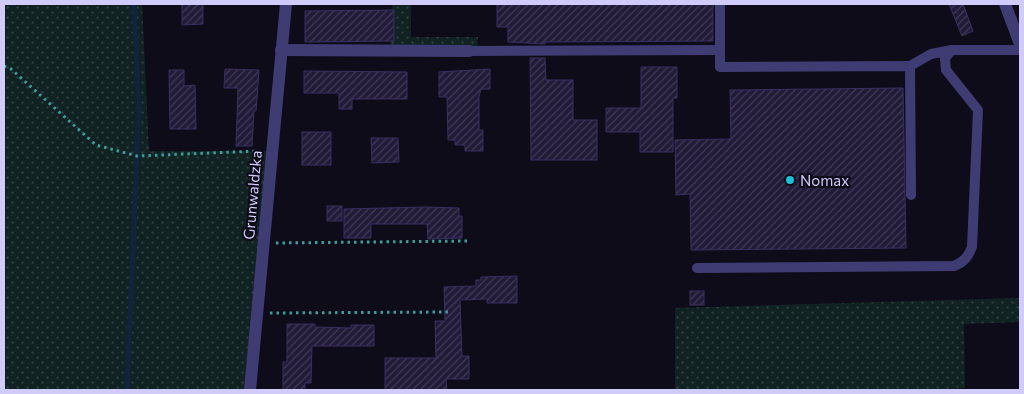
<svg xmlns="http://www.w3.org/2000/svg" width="1024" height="394" font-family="Commissioner,sans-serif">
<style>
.grass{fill:url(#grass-dots)}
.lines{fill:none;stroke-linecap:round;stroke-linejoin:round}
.stream{stroke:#12233d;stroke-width:5}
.building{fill:url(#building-hatch);stroke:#3a2f62}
.path{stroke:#399f9a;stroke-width:3;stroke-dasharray:2.5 4;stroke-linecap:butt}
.lane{stroke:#3f3c74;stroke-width:10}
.street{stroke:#3f3c74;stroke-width:12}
.poi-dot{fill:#18c3d8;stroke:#0f0c1a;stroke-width:2}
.labels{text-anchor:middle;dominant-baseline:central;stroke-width:4.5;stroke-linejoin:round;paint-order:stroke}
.poi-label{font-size:15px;fill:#d1cbf9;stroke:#0f0c1a;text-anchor:start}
.street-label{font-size:15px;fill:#d1cbf9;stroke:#0f0c1a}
</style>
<defs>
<pattern id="grass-dots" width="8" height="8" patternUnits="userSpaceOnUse" patternTransform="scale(1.25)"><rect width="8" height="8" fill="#102322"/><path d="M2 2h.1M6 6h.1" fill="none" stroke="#324243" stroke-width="1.8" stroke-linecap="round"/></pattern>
<pattern id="building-hatch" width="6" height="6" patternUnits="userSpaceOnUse" patternTransform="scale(1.25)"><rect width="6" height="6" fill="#211b38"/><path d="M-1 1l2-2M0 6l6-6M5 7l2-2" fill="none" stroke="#403b56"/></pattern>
</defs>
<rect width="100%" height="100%" fill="#0f0c1a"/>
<!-- grass -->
<g class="grass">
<path d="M4 4H142L149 151H272L250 390H4Z"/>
<path d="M392 4H411V37H478L477 50 390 51Z"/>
<path d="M1020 298V322L964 324 965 388 939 390H675V308Z"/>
</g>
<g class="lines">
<!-- stream -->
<path class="stream" d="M127 390 139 107 134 4"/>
</g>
<!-- building -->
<g class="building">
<path d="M182 4H203V24L182 25Z"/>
<path d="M497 4H713V41L545 42V44L508 42V27H497Z"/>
<path d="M949 4H963L973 31 962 36Z"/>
<path d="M394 10V41L305 42V11Z"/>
<path d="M530 58H545L546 80H573V120H597V160H531Z"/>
<path d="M641 67H677V98H673V152H640V132H606V108H641Z"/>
<path d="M225 69 259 70 256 111H254L252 146H236L238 88H224Z"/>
<path d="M490 69V89H481L479 97V130H483V151H465V145H455V140H448L447 97H439V72Z"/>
<path d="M169 70H184V86L195 85 196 129H170Z"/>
<path d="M304 71 407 72V99H352V109H339V93H304Z"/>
<path d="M903 88 906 248 691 250 690 194 676 195 675 140 731 139 730 90Z"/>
<rect x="302" y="132" width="29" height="33"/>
<path d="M371 138H398L399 162 372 163Z"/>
<rect x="327" y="206" width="15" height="15"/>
<path d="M426 207 459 208V216H462V238L428 239 427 224H371V238H344V209Z"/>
<path d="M517 276V303H487V299L460 300 462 356H469V379H446L447 390H385V358H436L435 321H445L444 287 476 286V280H481V277Z"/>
<rect x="690" y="291" width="14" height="14"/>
<path d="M287 324H315V327L351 328V325H374V346H312L311 383H305V390H283V362H287Z"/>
</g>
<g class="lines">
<!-- path -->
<g class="path">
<path d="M4 66 11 69 96 145 137 156 259 151"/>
<path d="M276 243 467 241"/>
<path d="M270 313 449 312"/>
</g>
<!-- lane -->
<g class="lane">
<path d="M720 4V67L910 66 911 195"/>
<path d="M469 51 720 50"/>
<path d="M910 66 931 54 952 50H1020"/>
<path d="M697 268 954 266C964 262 968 257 972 247L978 110 946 70 945 58 952 50"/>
</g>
<!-- street -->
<g class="street">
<path d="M1005 4 1020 44"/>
<path d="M281 50 469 51"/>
<path d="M250 390 286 4"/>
</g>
</g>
<!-- markers -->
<circle class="poi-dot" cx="790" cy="180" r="5"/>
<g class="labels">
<!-- poi labels -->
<g class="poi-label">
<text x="800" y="180">Nomax</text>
</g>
<!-- street labels -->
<g class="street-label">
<text transform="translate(252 195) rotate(-85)">Grunwaldzka</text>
</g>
</g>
<!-- border -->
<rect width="1024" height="394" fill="none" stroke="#d1cbf9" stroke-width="10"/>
</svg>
